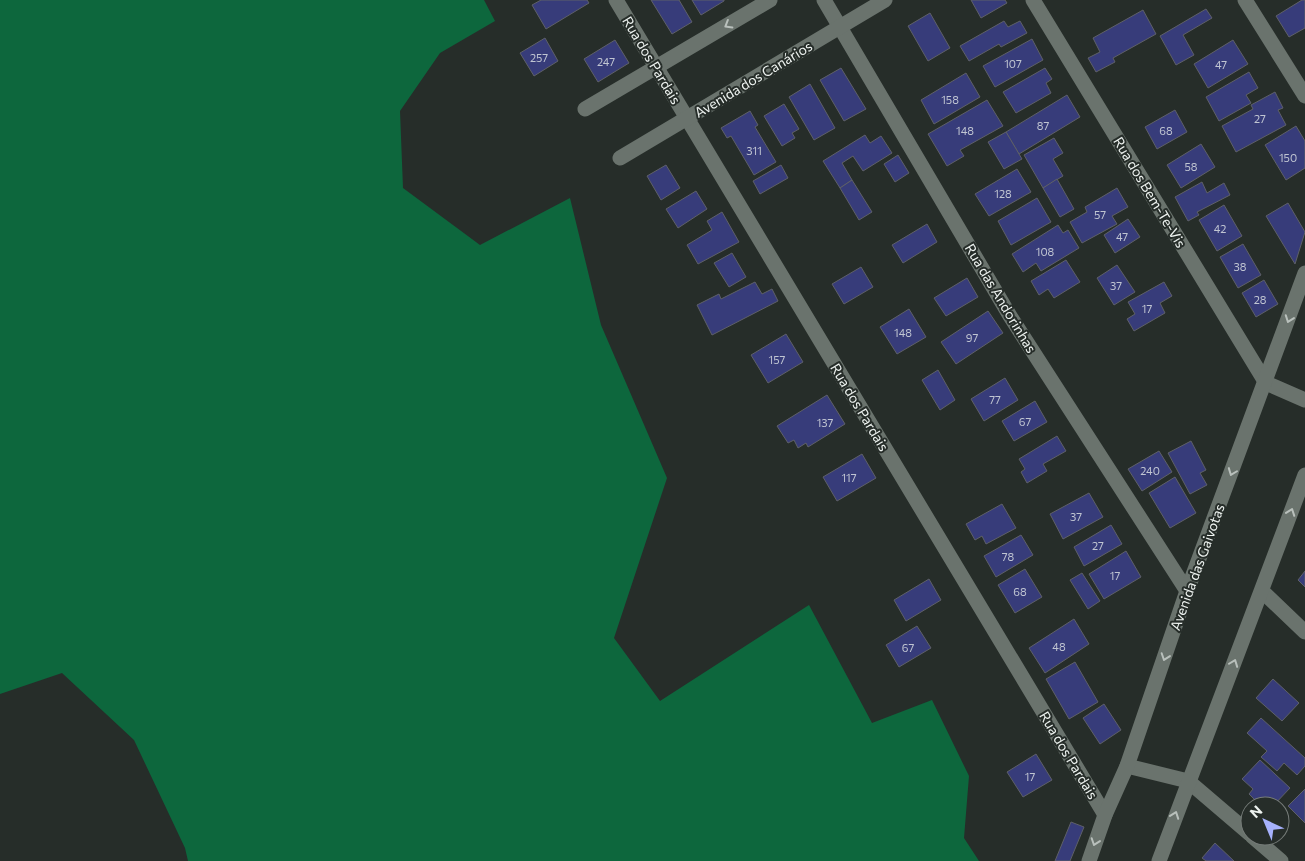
<svg xmlns="http://www.w3.org/2000/svg" width="1305" height="861" font-family="Commissioner,sans-serif">
<style>
.forest{fill:#0d673d}
.building{fill:#373c7a;stroke:#5e6068}
.lines{fill:none;stroke-linecap:round;stroke-linejoin:round}
.street{stroke:#6a736d;stroke-width:15}
.oneway{stroke:#b9c0bc}
.labels{text-anchor:middle;dominant-baseline:central;stroke-width:4;stroke-linejoin:round;paint-order:stroke}
.number-label{font-size:11px;fill:#c0c5d2}
.street-label{font-size:14px;fill:#eef3f0;stroke:#262d29}
</style>
<rect width="100%" height="100%" fill="#262d29"/>
<!-- forest -->
<path class="forest" d="M0 0H484L495 21 440 53 400 111 403 188 480 245 570 198 601 325 667 478 614 638 660 701 809 605 872 723 932 700 969 776 964 838 979 861H188L185 848 134 740 62 673 0 694Z"/>
<!-- building -->
<g class="building">
<path d="M541 0H587L589 3 546 29 532 5Z"/>
<path d="M651 0H679L692 22 672 34Z"/>
<path d="M692 0H724V1L701 15Z"/>
<path d="M971 0H1005L1007 3 981 18Z"/>
<path d="M1302 0H1305V28L1289 37 1276 16Z"/>
<path d="M1206 9 1212 18 1183 35 1194 55 1176 65 1160 36Z"/>
<path d="M1143 10 1156 34 1113 58 1115 62 1096 72 1088 58 1100 52 1093 38Z"/>
<path d="M930 13 950 48 928 61 908 26Z"/>
<path d="M1004 21 1008 27 1020 21 1027 33 1001 47 999 44 969 61 960 46Z"/>
<path d="M545 38 558 61 534 76 520 53Z"/>
<path d="M1032 39 1043 60 995 87 983 66Z"/>
<path d="M615 40 629 63 598 82 584 59Z"/>
<path d="M1233 40 1248 64 1208 88 1194 64Z"/>
<path d="M841 68 866 109 844 121 820 80Z"/>
<path d="M1045 68 1052 79 1046 83 1051 93 1016 113 1003 92Z"/>
<path d="M1249 72 1258 88 1246 95 1251 103 1219 121 1206 97Z"/>
<path d="M966 73 980 97 934 124 921 100Z"/>
<path d="M810 84 835 128 814 140 789 97Z"/>
<path d="M1275 92 1283 108 1278 110 1286 125 1236 152 1222 126 1253 109 1251 105Z"/>
<path d="M1067 95 1080 117 1019 154 1006 132Z"/>
<path d="M987 100 1003 126 960 150 964 156 947 166 928 134Z"/>
<path d="M784 104 799 129 792 133 795 138 782 146 764 116Z"/>
<path d="M1175 110 1187 132 1157 149 1145 127Z"/>
<path d="M750 111 758 125 755 127 776 162 754 175 731 136 727 138 721 128Z"/>
<path d="M1296 126 1305 141V168L1286 180 1265 145Z"/>
<path d="M1006 132 1022 159 1004 169 988 142Z"/>
<path d="M865 135 870 143 881 136 892 153 863 171 853 156 842 163 852 180 840 188 823 161Z"/>
<path d="M1054 138 1063 153 1053 159 1063 176 1043 188 1024 155Z"/>
<path d="M1201 144 1215 167 1181 188 1167 165Z"/>
<path d="M898 155 909 173 895 182 884 164Z"/>
<path d="M666 165 680 188 661 200 647 176Z"/>
<path d="M781 165 788 178 760 194 753 181Z"/>
<path d="M1017 169 1031 192 989 216 975 194Z"/>
<path d="M1057 179 1074 209 1060 217 1043 188Z"/>
<path d="M852 180 872 212 859 220 840 188Z"/>
<path d="M1202 182 1207 193 1224 183 1230 195 1197 212 1199 215 1188 221 1175 197Z"/>
<path d="M1117 188 1128 207 1112 216 1117 224 1082 243 1070 222 1087 212 1085 207Z"/>
<path d="M696 191 707 209 678 228 666 209Z"/>
<path d="M1037 198 1051 222 1011 245 998 221Z"/>
<path d="M1288 203 1305 232 1295 264 1266 216Z"/>
<path d="M1224 205 1242 236 1217 251 1199 220Z"/>
<path d="M722 212 739 242 698 264 687 245 712 230 707 221Z"/>
<path d="M1128 219 1140 237 1115 253 1104 235Z"/>
<path d="M927 224 937 242 903 263 892 245Z"/>
<path d="M1058 225 1063 233 1068 230 1079 248 1041 271 1036 263 1023 272 1012 254Z"/>
<path d="M1243 244 1261 275 1238 288 1220 257Z"/>
<path d="M732 253 746 277 729 287 714 263Z"/>
<path d="M1066 260 1080 282 1054 298 1048 289 1039 295 1031 281Z"/>
<path d="M1117 265 1135 292 1114 305 1097 278Z"/>
<path d="M861 267 873 287 844 304 832 284Z"/>
<path d="M967 278 978 297 946 316 934 298Z"/>
<path d="M1264 280 1278 304 1256 317 1242 293Z"/>
<path d="M755 282 762 294 772 289 778 301 712 335 697 305 719 294 721 299Z"/>
<path d="M1164 282 1172 296 1160 303 1165 313 1134 331 1127 319 1135 314 1128 302Z"/>
<path d="M909 309 926 337 897 354 880 327Z"/>
<path d="M988 311 1003 333 956 364 941 342Z"/>
<path d="M786 334 803 362 768 383 751 355Z"/>
<path d="M938 370 955 400 940 410 922 380Z"/>
<path d="M1005 378 1018 400 984 421 971 399Z"/>
<path d="M827 395 845 424 808 447 806 443 798 448 794 440 788 443 777 426Z"/>
<path d="M1035 401 1047 422 1014 441 1002 421Z"/>
<path d="M1057 436 1066 451 1043 464 1047 471 1027 483 1021 472 1025 469 1019 459Z"/>
<path d="M1191 441 1206 470 1200 473 1207 485 1190 494 1168 453Z"/>
<path d="M1159 451 1172 472 1142 491 1128 469Z"/>
<path d="M862 454 876 478 837 501 823 477Z"/>
<path d="M1175 477 1196 513 1170 528 1149 493Z"/>
<path d="M1089 493 1103 517 1063 539 1050 514Z"/>
<path d="M1002 504 1016 528 986 544 982 536 975 540 966 524Z"/>
<path d="M1111 525 1122 544 1084 566 1074 547Z"/>
<path d="M1021 535 1033 555 996 577 984 556Z"/>
<path d="M1126 551 1141 577 1104 599 1089 574Z"/>
<path d="M1025 569 1042 597 1015 613 998 585Z"/>
<path d="M1305 571V587L1298 580Z"/>
<path d="M1082 573 1100 601 1088 609 1070 580Z"/>
<path d="M929 579 941 600 906 621 894 600Z"/>
<path d="M1074 619 1089 644 1045 673 1029 648Z"/>
<path d="M917 626 931 648 899 667 886 645Z"/>
<path d="M1075 662 1098 702 1069 719 1046 679Z"/>
<path d="M1273 679 1299 703 1282 721 1256 698Z"/>
<path d="M1104 704 1121 730 1100 744 1083 718Z"/>
<path d="M1261 718 1305 758V766L1297 775 1284 763 1277 771 1261 757 1267 751 1247 733Z"/>
<path d="M1036 754 1052 780 1023 797 1007 772Z"/>
<path d="M1260 760 1290 788 1273 806H1261L1249 794 1253 789 1242 779Z"/>
<path d="M1305 789V823L1288 806Z"/>
<path d="M1071 822 1084 827 1070 861H1055Z"/>
<path d="M1215 843 1234 861H1206L1202 858Z"/>
</g>
<g class="lines">
<!-- street -->
<g class="street">
<path d="M616 0 1105 815"/>
<path d="M824 0 1010 316 1187 591"/>
<path d="M1033 0 1266 383 1305 400"/>
<path d="M1245 0 1305 96"/>
<path d="M585 109 770 0"/>
<path d="M620 158 885 0"/>
<path d="M1262 591 1305 632"/>
<path d="M1127 766 1188 781 1250 834"/>
<path d="M1252 836 1281 861"/>
<path d="M1089 861 1105 815 1127 766 1187 591 1305 273"/>
<path d="M1159 861 1305 475"/>
</g>
</g>
<!-- one-way arrows -->
<defs><path id="oneway-chevron" d="M-2-3.5L2.5 0L-2 3.5" fill="none" stroke-width="1.6" stroke-linecap="round" stroke-linejoin="round" transform="scale(1.25)"/></defs>
<g class="oneway">
<use href="#oneway-chevron" transform="translate(728 25) rotate(149)"/>
<use href="#oneway-chevron" transform="translate(1289 319) rotate(110)"/>
<use href="#oneway-chevron" transform="translate(1232 472) rotate(111)"/>
<use href="#oneway-chevron" transform="translate(1291 512) rotate(-70)"/>
<use href="#oneway-chevron" transform="translate(1165 657) rotate(109)"/>
<use href="#oneway-chevron" transform="translate(1234 663) rotate(-69)"/>
<use href="#oneway-chevron" transform="translate(1175 815) rotate(-70)"/>
<use href="#oneway-chevron" transform="translate(1095 842) rotate(109)"/>
</g>
<g class="labels">
<!-- number labels -->
<g class="number-label">
<text x="539" y="57">257</text>
<text x="606" y="61">247</text>
<text x="1013" y="63">107</text>
<text x="1221" y="64">47</text>
<text x="950" y="99">158</text>
<text x="1260" y="118">27</text>
<text x="1043" y="125">87</text>
<text x="965" y="130">148</text>
<text x="1166" y="130">68</text>
<text x="754" y="150">311</text>
<text x="1288" y="157">150</text>
<text x="1191" y="166">58</text>
<text x="1003" y="193">128</text>
<text x="1100" y="214">57</text>
<text x="1220" y="228">42</text>
<text x="1122" y="236">47</text>
<text x="1045" y="251">108</text>
<text x="1240" y="266">38</text>
<text x="1116" y="285">37</text>
<text x="1260" y="299">28</text>
<text x="1147" y="308">17</text>
<text x="903" y="332">148</text>
<text x="972" y="337">97</text>
<text x="777" y="359">157</text>
<text x="995" y="399">77</text>
<text x="1025" y="421">67</text>
<text x="825" y="422">137</text>
<text x="1150" y="470">240</text>
<text x="849" y="477">117</text>
<text x="1076" y="516">37</text>
<text x="1098" y="545">27</text>
<text x="1008" y="556">78</text>
<text x="1115" y="575">17</text>
<text x="1020" y="591">68</text>
<text x="1059" y="646">48</text>
<text x="908" y="647">67</text>
<text x="1030" y="776">17</text>
</g>
<!-- street labels -->
<g class="street-label">
<text transform="translate(652 60) rotate(59)">Rua dos Pardais</text>
<text transform="translate(753 79) rotate(-31)">Avenida dos Canários</text>
<text transform="translate(1150 192) rotate(59)">Rua dos Bem-Te-Vis</text>
<text transform="translate(1001 298) rotate(59)">Rua das Andorinhas</text>
<text transform="translate(860 407) rotate(59)">Rua dos Pardais</text>
<text transform="translate(1197 567) rotate(-70)">Avenida das Gaivotas</text>
<text transform="translate(1069 755) rotate(59)">Rua dos Pardais</text>
</g>
</g>
<!-- north arrow -->
<g transform="translate(1265 821) rotate(316)"><circle r="24" fill="#262d29" stroke="#767c79"/>
<path d="M0-4L9 19L0 12L-9 19Z" fill="#a6b1fc"/>
<text y="-8" font-size="14" font-weight="bold" text-anchor="middle" fill="#eef3f0">N</text>
</g>
</svg>
